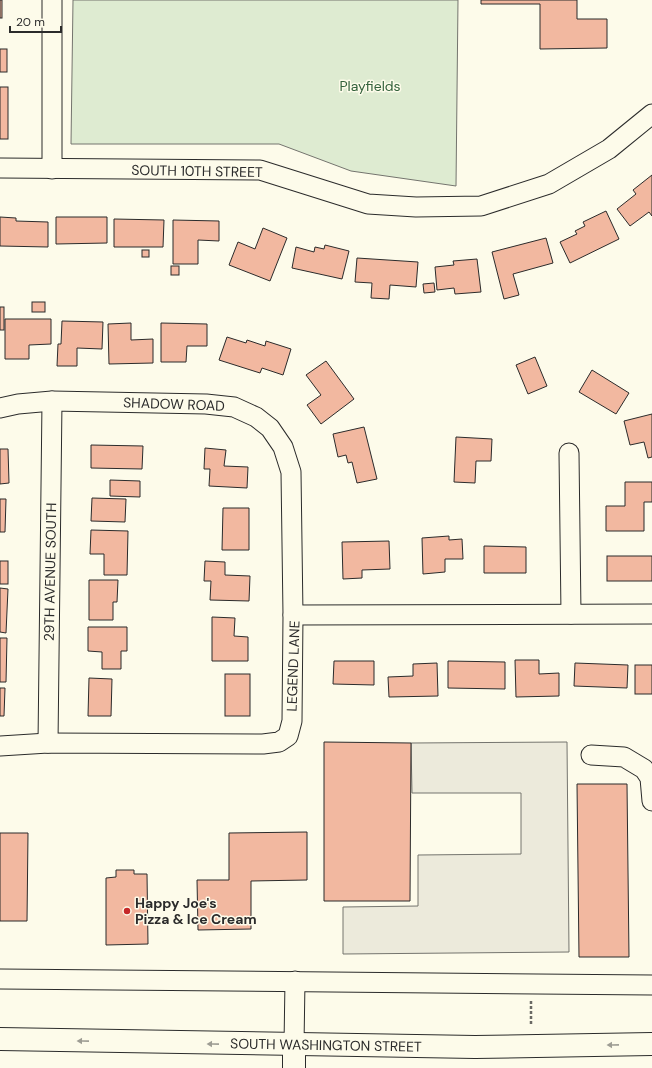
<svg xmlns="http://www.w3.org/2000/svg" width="652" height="1068" font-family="'DM Sans',sans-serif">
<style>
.green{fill:#deebd1;stroke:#74746e}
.parking{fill:#eceadb;stroke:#74746e}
.building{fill:#f2b8a0;stroke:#2b2b2b}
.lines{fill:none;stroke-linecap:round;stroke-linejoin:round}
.minor-casing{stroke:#2b2b2b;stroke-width:21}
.major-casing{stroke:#2b2b2b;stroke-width:24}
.path{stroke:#6a6964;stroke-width:2.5;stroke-dasharray:3 2;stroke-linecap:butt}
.minor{stroke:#fdfbea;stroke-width:19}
.major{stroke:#fdfbea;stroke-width:22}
.oneway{fill:#9e9d94}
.poi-dot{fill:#c62828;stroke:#fdfbea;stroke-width:1.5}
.labels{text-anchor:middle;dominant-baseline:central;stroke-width:3;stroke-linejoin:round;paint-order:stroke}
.park-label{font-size:14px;fill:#34623c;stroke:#fdfbea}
.street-label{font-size:14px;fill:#2b2b2b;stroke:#fdfbea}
.poi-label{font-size:14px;font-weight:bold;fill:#2b2b2b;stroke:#fdfbea;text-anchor:start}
</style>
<rect width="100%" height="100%" fill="#fdfbea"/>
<!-- green -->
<path class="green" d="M73 0H458L456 186 351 171 279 144H71Z"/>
<!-- parking -->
<path class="parking" d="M567 742 569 952 343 954V907L418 906V855L521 854V793H412L411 743Z"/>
<!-- building -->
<g class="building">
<rect x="0" y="0" width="2" height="18"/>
<path d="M481 0H577V19H607V48L540 49V4H481Z"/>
<rect x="0" y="49" width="7" height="23"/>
<rect x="0" y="87" width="8" height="52"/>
<path d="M652 175V216L649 212 630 226 617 209 636 194 633 190Z"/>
<path d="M606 211 619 239 570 263 560 242 577 234 575 231 585 226 583 222Z"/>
<path d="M0 217 16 218V221L48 222V247L0 246Z"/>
<path d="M56 217H107V243L56 244Z"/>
<path d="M114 219 164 220 163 247H114Z"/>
<path d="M173 220 219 221V241L198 240V264H173Z"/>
<path d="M263 228 287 238 270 281 229 265 238 242 255 249Z"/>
<path d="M546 238 553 263 513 274 519 295 504 299 492 252Z"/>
<path d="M325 245 349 251 342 279 292 268 296 247 314 252 315 247 324 249Z"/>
<rect x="142" y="250" width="7" height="7"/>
<path d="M357 258 418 262 416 287 390 285 389 299 371 298 372 283 355 282Z"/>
<path d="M477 259 481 292 455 294 454 288 437 290 435 267 454 265 453 261Z"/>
<rect x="171" y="266" width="8" height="9"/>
<path d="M434 283 435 292 424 293 423 284Z"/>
<rect x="32" y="302" width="13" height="10"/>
<rect x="0" y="307" width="4" height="23"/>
<path d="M5 319H51V344L29 345V359H5Z"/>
<path d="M62 321 103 322 102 349 77 348V366H57L58 344H61Z"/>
<path d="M131 323V340L153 339V363L109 364 108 324Z"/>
<path d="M161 323 207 324V346H187L186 362H161Z"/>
<path d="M227 337 246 343 247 340 265 346 266 341 291 349 283 375 262 368 260 373 219 360Z"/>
<path d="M535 357 547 386 528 394 516 365Z"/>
<path d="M326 361 354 399 321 424 307 405 321 395 306 375Z"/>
<path d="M592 370 629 393 616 414 579 392Z"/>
<path d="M652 414V457L648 458 644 442 630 445 624 421Z"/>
<path d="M364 427 377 479 357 483 352 462 348 463 346 455 338 457 333 434Z"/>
<path d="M456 437 492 439 491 461H476L475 483 454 482Z"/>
<path d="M91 445 143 446 142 469 91 468Z"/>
<path d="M205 448 226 450 224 466 248 467 247 488 209 486 210 469H204Z"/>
<path d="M0 449H8L9 483 0 484Z"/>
<path d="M110 480 140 481V497L110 496Z"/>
<path d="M625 482H652V502H644V531H606V506H625Z"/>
<path d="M92 498 126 499 125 522 91 521Z"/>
<path d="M0 499H6L5 532H0Z"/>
<path d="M223 508H249V550H222Z"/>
<path d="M91 530 128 531 127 575H104V554H90Z"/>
<path d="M449 536V540L462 539 463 559H445V572L423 574 422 538Z"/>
<path d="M389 541 390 569 362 570V578L343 579 342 542Z"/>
<path d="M484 546 526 547V573H484Z"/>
<rect x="607" y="556" width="45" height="25"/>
<rect x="0" y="561" width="8" height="23"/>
<path d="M205 561 225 562V575L250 576 249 601 210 600 211 581H204Z"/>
<path d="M89 580H118L117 602H113V620H89Z"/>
<path d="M0 588 8 589 6 633 0 632Z"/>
<path d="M212 617 235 618 234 636 248 637V661H212Z"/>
<path d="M88 627H127V651H121V669H102V652L88 651Z"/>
<path d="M0 638H7L6 682H0Z"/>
<path d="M515 660H539V674L559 673V696L516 697Z"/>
<path d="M334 661H374V685L333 684Z"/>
<path d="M448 661 505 662V689L448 688Z"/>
<path d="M437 663 438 696 389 697 388 677 413 676V664Z"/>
<path d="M575 663 628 665 627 688 574 686Z"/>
<rect x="635" y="665" width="17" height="29"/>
<rect x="225" y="674" width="25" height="42"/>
<path d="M89 678 112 679 111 716H88Z"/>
<path d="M0 688H5L4 716H0Z"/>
<path d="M324 742 411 743 410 901H324Z"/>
<path d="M577 784H627L629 957H579Z"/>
<path d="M307 832V880L251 881V929L198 930 197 880H229V833Z"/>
<path d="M0 833H28L27 921H0Z"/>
<path d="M116 870H134V874H147L148 944 106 945V878L116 877Z"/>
</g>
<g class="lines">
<defs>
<g id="minor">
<path d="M0 168 260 170 368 204 416 207 481 206 549 184 609 149 652 114"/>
<path d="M52 169V0"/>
<path d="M0 408 18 404 52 401 206 404 234 407 256 417 270 428 283 447 291 472 293 615 292 721 288 736 279 742 263 744 48 743 0 746"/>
<path d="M569 453 571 614"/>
<path d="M293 615 652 614"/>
<path d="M48 743 52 401"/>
<path d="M591 755 624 757 644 769 650 778 652 801"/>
<path d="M0 979 652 985"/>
<path d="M294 1045 295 981"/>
</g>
<g id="major">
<path d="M0 1039 475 1047 652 1044"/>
<path d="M294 1068V1045"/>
</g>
</defs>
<!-- minor casing -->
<use href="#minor" class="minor-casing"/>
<!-- major casing -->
<use href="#major" class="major-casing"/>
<!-- path -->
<path class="path" d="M531 1024V1001"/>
<!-- minor -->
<use href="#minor" class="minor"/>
<!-- major -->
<use href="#major" class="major"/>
</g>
<!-- one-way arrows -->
<defs><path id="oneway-solid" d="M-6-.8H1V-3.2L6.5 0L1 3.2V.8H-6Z"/></defs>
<g class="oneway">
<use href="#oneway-solid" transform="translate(83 1041) rotate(-179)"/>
<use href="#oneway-solid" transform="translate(213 1044) rotate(-179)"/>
<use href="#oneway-solid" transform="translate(613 1045) rotate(179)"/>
</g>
<!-- markers -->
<circle class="poi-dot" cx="127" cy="911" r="4"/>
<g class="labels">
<!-- park labels -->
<g class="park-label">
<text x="370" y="86">Playfields</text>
</g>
<!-- street labels -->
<g class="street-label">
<text transform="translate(197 171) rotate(1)">SOUTH 10TH STREET</text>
<text transform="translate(174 404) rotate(2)">SHADOW ROAD</text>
<text transform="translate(50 572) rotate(-89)">29TH AVENUE SOUTH</text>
<text transform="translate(293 666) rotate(-88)">LEGEND LANE</text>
<text transform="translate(326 1045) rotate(1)">SOUTH WASHINGTON STREET</text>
</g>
<!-- poi labels -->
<g class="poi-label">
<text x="135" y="903">Happy Joe's<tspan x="135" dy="16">Pizza &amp; Ice Cream</tspan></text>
</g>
</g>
<!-- scale -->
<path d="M10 26v6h51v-6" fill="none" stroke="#2b2b2b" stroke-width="2"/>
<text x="16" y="26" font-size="12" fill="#2b2b2b" stroke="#fdfbea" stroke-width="3" paint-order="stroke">20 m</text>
</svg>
